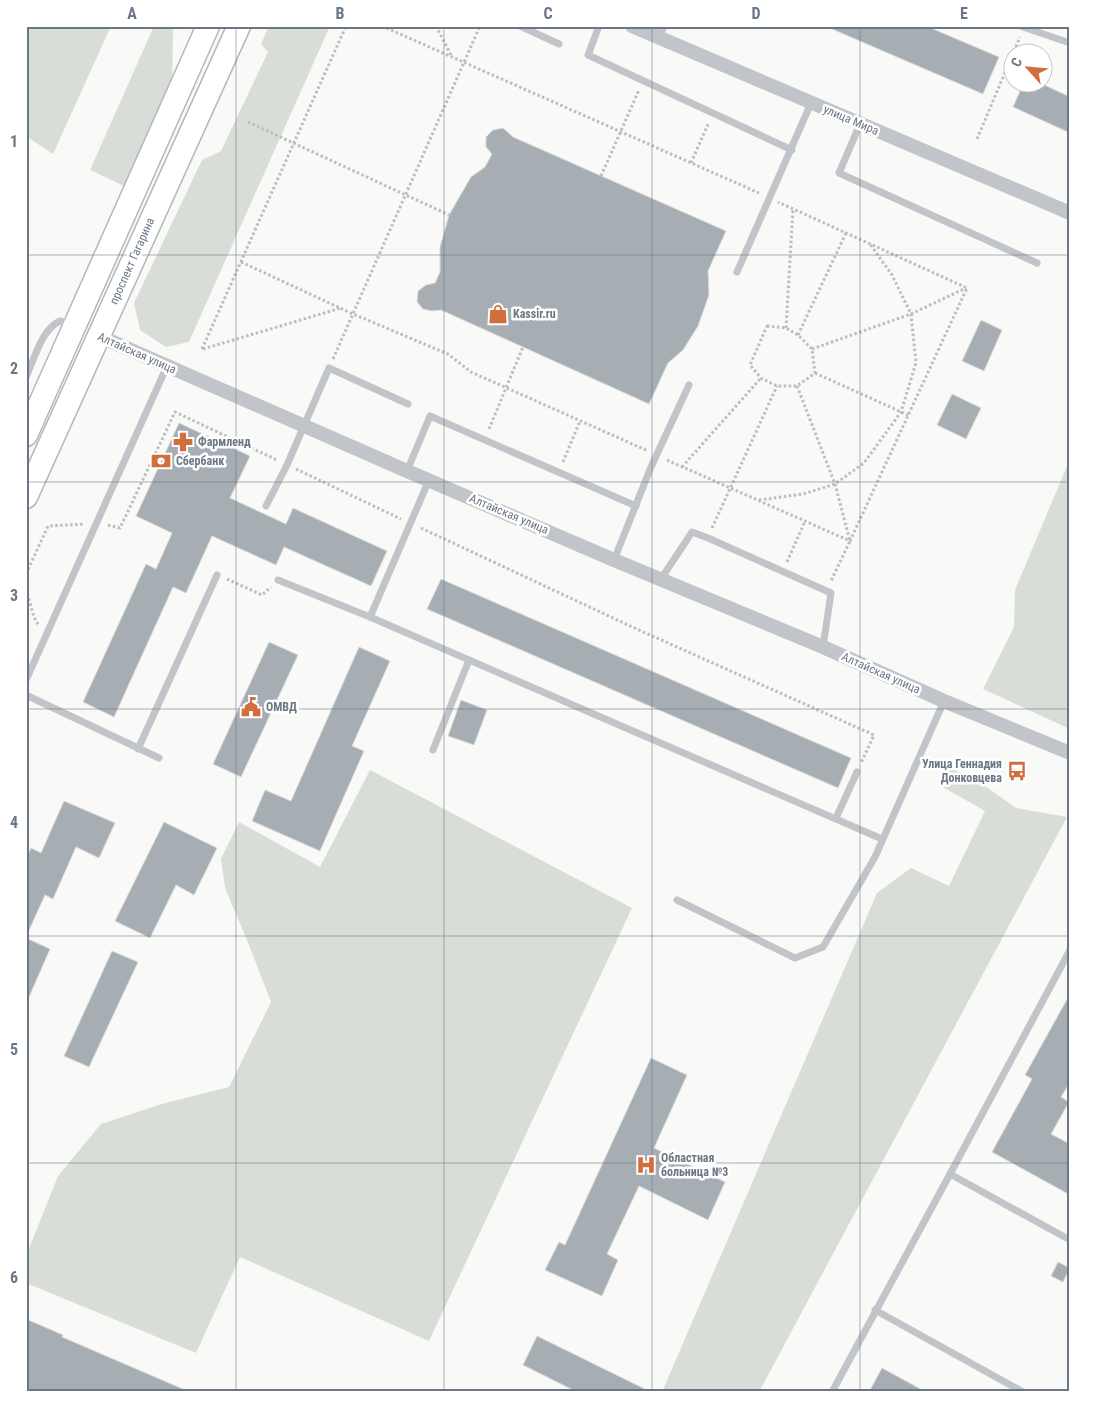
<svg xmlns="http://www.w3.org/2000/svg" width="1096" height="1418" font-family="'Roboto Condensed',sans-serif">
<style>
.green{fill:#d8ddd7}
.building{fill:#a6adb3;stroke:#dbdbd9}
.lines{fill:none;stroke-linecap:round;stroke-linejoin:round}
.primary-casing{stroke:#b4b8bc;stroke-width:25}
.path{stroke:#bbbdc0;stroke-width:3;stroke-dasharray:2.5 2.5;stroke-linecap:butt}
.lane{stroke:#c1c4c8;stroke-width:7}
.street{stroke:#c1c4c8;stroke-width:14}
.primary{stroke:#fff;stroke-width:22}
.grid{fill:none;stroke:#6b7785;stroke-width:1;stroke-opacity:0.55}
.labels{text-anchor:middle;dominant-baseline:central;stroke-width:5;stroke-linejoin:round;paint-order:stroke}
.street-label{font-size:12px;fill:#6b7785;stroke:#fff}
.poi-label{font-size:12px;font-weight:bold;fill:#6b7785;stroke:#fff;text-anchor:start}
.neatline{fill:none;stroke:#6b7785;stroke-width:2}
.grid-label{font-size:16px;text-anchor:middle;font-weight:bold;fill:#6b7785}
</style>
<rect width="100%" height="100%" fill="#f9f9f7"/>
<!-- green -->
<g class="green">
<path d="M26 26H111L53 154 29 138 26 134Z"/>
<path d="M154 26H173L172 88 124 186 90 170Z"/>
<path d="M269 26H330L189 342 166 347 140 330 134 303 202 160 221 151 268 52 261 44Z"/>
<path d="M1070 459V729L983 689 1014 627 1015 590Z"/>
<path d="M950 767 985 786 1016 808 1067 817 759 1392H662L877 893 911 868 949 886 985 811 941 786Z"/>
<path d="M370 770 632 908 429 1341 240 1257 196 1353 26 1283V1256L58 1176 101 1124 162 1104 229 1087 271 1002 249 945 225 888 221 859 239 822 320 867Z"/>
</g>
<!-- building -->
<g class="building">
<path d="M825 26H926L999 57 983 94Z"/>
<path d="M1024 82H1038L1070 97V133L1013 107Z"/>
<path d="M503 128 513 137 726 231 708 271 709 295 698 326 683 350 668 363 649 404 441 310 432 311 423 309 417 302 418 291 426 285 435 283 440 272V247L449 215 471 177 485 167 492 154 486 147V137L493 130Z"/>
<path d="M981 320 1002 330 984 371 962 361Z"/>
<path d="M952 394 981 408 966 439 937 425Z"/>
<path d="M179 423 250 456 230 498 286 524 293 508 387 551 371 586 284 547 276 565 212 536 186 593 173 587 114 717 83 702 146 564 156 569 172 533 136 516Z"/>
<path d="M441 579 851 758 838 788 427 609Z"/>
<path d="M269 642 298 655 241 777 213 764Z"/>
<path d="M359 647 390 661 352 746 364 751 320 851 252 821 265 790 291 801Z"/>
<path d="M461 700 487 710 474 745 448 736Z"/>
<path d="M64 801 115 823 99 858 76 847 53 899 45 895 26 937V858L31 848 41 853Z"/>
<path d="M164 822 217 848 194 895 176 885 150 938 115 921Z"/>
<path d="M26 938 50 949 26 1004Z"/>
<path d="M112 951 138 962 89 1067 64 1056Z"/>
<path d="M1070 994V1082L1061 1097 1069 1102 1051 1134 1070 1144V1195L992 1152 1032 1079 1025 1075Z"/>
<path d="M651 1058 687 1075 654 1148 725 1182 708 1220 639 1186 607 1254 618 1260 602 1296 545 1270 559 1242 565 1245Z"/>
<path d="M1058 1262 1070 1268 1063 1282 1051 1276Z"/>
<path d="M26 1319 63 1335 62 1337 190 1392H26Z"/>
<path d="M537 1336 651 1392H577L523 1365Z"/>
<path d="M882 1368 926 1392H869Z"/>
</g>
<g class="lines">
<defs>
<g id="primary">
<path d="M26 435 208 26"/>
<path d="M26 497 239 26"/>
</g>
</defs>
<!-- primary casing -->
<use href="#primary" class="primary-casing"/>
<!-- path -->
<g class="path">
<path d="M382 26 759 193"/>
<path d="M436 26 452 57"/>
<path d="M248 122 449 215"/>
<path d="M977 139 1020 37"/>
<path d="M691 163 709 122"/>
<path d="M601 176 639 90"/>
<path d="M241 262 353 314 448 354 471 372 648 451"/>
<path d="M767 326 786 328 798 335 812 349 815 373 797 386H777L761 378 750 365Z"/>
<path d="M786 328 793 209"/>
<path d="M798 335 846 233"/>
<path d="M202 349 346 26"/>
<path d="M203 349 341 308"/>
<path d="M812 349 911 314 966 288"/>
<path d="M333 359 480 26"/>
<path d="M815 373 908 415"/>
<path d="M797 386 835 484 850 541 831 581"/>
<path d="M489 429 523 347"/>
<path d="M667 460 850 541 967 288 778 202"/>
<path d="M563 462 580 421"/>
<path d="M682 467 761 378"/>
<path d="M296 469 401 519"/>
<path d="M759 500 803 494 835 484 864 463 901 412 916 363 911 314 892 275 870 244"/>
<path d="M108 525 120 528 175 412 277 460"/>
<path d="M421 528 630 626 874 735 861 763"/>
<path d="M712 528 777 386"/>
<path d="M787 562 805 521"/>
<path d="M26 574 48 526 85 524"/>
<path d="M227 579 262 595 271 587"/>
<path d="M26 589 34 617 39 626"/>
</g>
<!-- lane -->
<g class="lane">
<path d="M520 26 559 44"/>
<path d="M599 26 588 55 792 150"/>
<path d="M1020 26 1070 43"/>
<path d="M659 38 664 26"/>
<path d="M860 124 839 173 1037 263"/>
<path d="M737 272 811 103"/>
<path d="M26 377C35 358 41 330 60 321L72 324"/>
<path d="M407 471 430 416 636 506"/>
<path d="M266 506 287 465 329 368 408 404"/>
<path d="M614 560 651 467 689 385"/>
<path d="M661 579 692 532 708 538 831 593 823 647"/>
<path d="M278 580 370 617 429 480"/>
<path d="M370 617 882 839"/>
<path d="M26 680 167 366"/>
<path d="M26 695 159 758"/>
<path d="M138 749 217 575"/>
<path d="M433 750 469 660"/>
<path d="M836 818 857 772"/>
<path d="M677 900 795 958 823 947 875 857 944 701"/>
<path d="M1070 950 950 1174 1070 1240"/>
<path d="M875 1310 1023 1392"/>
<path d="M832 1392 950 1174"/>
</g>
<!-- street -->
<g class="street">
<path d="M632 26 1070 213"/>
<path d="M99 336 407 471 614 560 823 647 944 701 1070 753"/>
</g>
<!-- primary -->
<use href="#primary" class="primary"/>
</g>
<!-- grid -->
<path class="grid" d="M236 26V1392M444 26V1392M652 26V1392M860 26V1392M26 255H1070M26 482H1070M26 709H1070M26 936H1070M26 1163H1070"/>
<!-- icons -->
<defs>
<symbol id="shop-bare" viewBox="-9 -9 18 18"><path d="M-5-2.5h2.3a2.7 3.5 0 0 1 5.4 0H5L5.5 6h-11ZM-1.5-2.5h3a1.5 2.3 0 0 0-3 0Z" fill="#d26d3e" stroke="#fff" stroke-width="2.5" paint-order="stroke"/></symbol>
<symbol id="pharmacy-bare" viewBox="-9 -9 18 18"><path d="M-2-6h4v4h4v4h-4v4h-4v-4h-4v-4h4Z" fill="#d26d3e" stroke="#fff" stroke-width="2.5" paint-order="stroke"/></symbol>
<symbol id="bank-bare" viewBox="-9 -9 18 18"><path d="M-6-4H6V4H-6ZM0-2.3a2.3 2.3 0 1 0 0 4.6a2.3 2.3 0 1 0 0-4.6Z" fill="#d26d3e" stroke="#fff" stroke-width="2.5" paint-order="stroke"/></symbol>
<symbol id="civic-bare" viewBox="-9 -9 18 18"><path d="M-.6-6.5H3V-4.5H.6V-3L4-1V1h2V6H-6V1h2V-1L-.6-3ZM-1.2 2.5V6h2.4V2.5Z" fill="#d26d3e" stroke="#fff" stroke-width="2.5" paint-order="stroke"/></symbol>
<symbol id="bus-bare" viewBox="-9 -9 18 18"><path d="M-5-6H5V4H4V6H2V4H-2V6H-4V4H-5ZM-3.5-4V0h7V-4ZM-3.5 1.2v1.5H-2V1.2ZM2 1.2v1.5H3.5V1.2Z" fill="#d26d3e" stroke="#fff" stroke-width="2.5" paint-order="stroke"/></symbol>
<symbol id="hospital-bare" viewBox="-9 -9 18 18"><path d="M-5-5h3v3.5h4V-5h3V5h-3V1.5h-4V5h-3Z" fill="#d26d3e" stroke="#fff" stroke-width="2.5" paint-order="stroke"/></symbol>
</defs>
<g fill-rule="evenodd">
<use href="#shop-bare" x="484" y="300" width="28" height="28"/>
<use href="#pharmacy-bare" x="169" y="428" width="28" height="28"/>
<use href="#bank-bare" x="147" y="447" width="28" height="28"/>
<use href="#civic-bare" x="237" y="693" width="28" height="28"/>
<use href="#bus-bare" x="1003" y="757" width="28" height="28"/>
<use href="#hospital-bare" x="632" y="1151" width="28" height="28"/>
</g>
<g class="labels">
<!-- street labels -->
<g class="street-label">
<text transform="translate(851 120) rotate(23)">улица Мира</text>
<text transform="translate(132 261) rotate(-66)">проспект Гагарина</text>
<text transform="translate(137 353) rotate(24)">Алтайская улица</text>
<text transform="translate(509 514) rotate(23)">Алтайская улица</text>
<text transform="translate(881 673) rotate(24)">Алтайская улица</text>
</g>
<!-- poi labels -->
<g class="poi-label">
<text x="513" y="314">Kassir.ru</text>
<text x="198" y="442">Фармленд</text>
<text x="176" y="461">Сбербанк</text>
<text x="266" y="707">ОМВД</text>
<text x="1002" y="764" text-anchor="end">Улица Геннадия<tspan x="1002" dy="14">Донковцева</tspan></text>
<text x="661" y="1158">Областная<tspan x="661" dy="14">больница №3</tspan></text>
</g>
</g>
<!-- border -->
<rect width="1096" height="1418" fill="none" stroke="#ffffff" stroke-width="55"/>
<!-- north arrow -->
<g transform="translate(1028 68) rotate(297)"><circle r="24" fill="#ffffff" stroke="#c4c9ce"/>
<path d="M0-4L9 19L0 12L-9 19Z" fill="#d26d3e"/>
<text y="-8" font-size="14" font-weight="bold" text-anchor="middle" fill="#6b7785">С</text>
</g>
<rect x="28" y="28" width="1040" height="1362" class="neatline"/>
<g class="grid-label">
<text x="132" y="19">A</text>
<text x="340" y="19">B</text>
<text x="548" y="19">C</text>
<text x="756" y="19">D</text>
<text x="964" y="19">E</text>
<text x="14" y="147">1</text>
<text x="14" y="374">2</text>
<text x="14" y="601">3</text>
<text x="14" y="828">4</text>
<text x="14" y="1055">5</text>
<text x="14" y="1283">6</text>
</g>
</svg>
